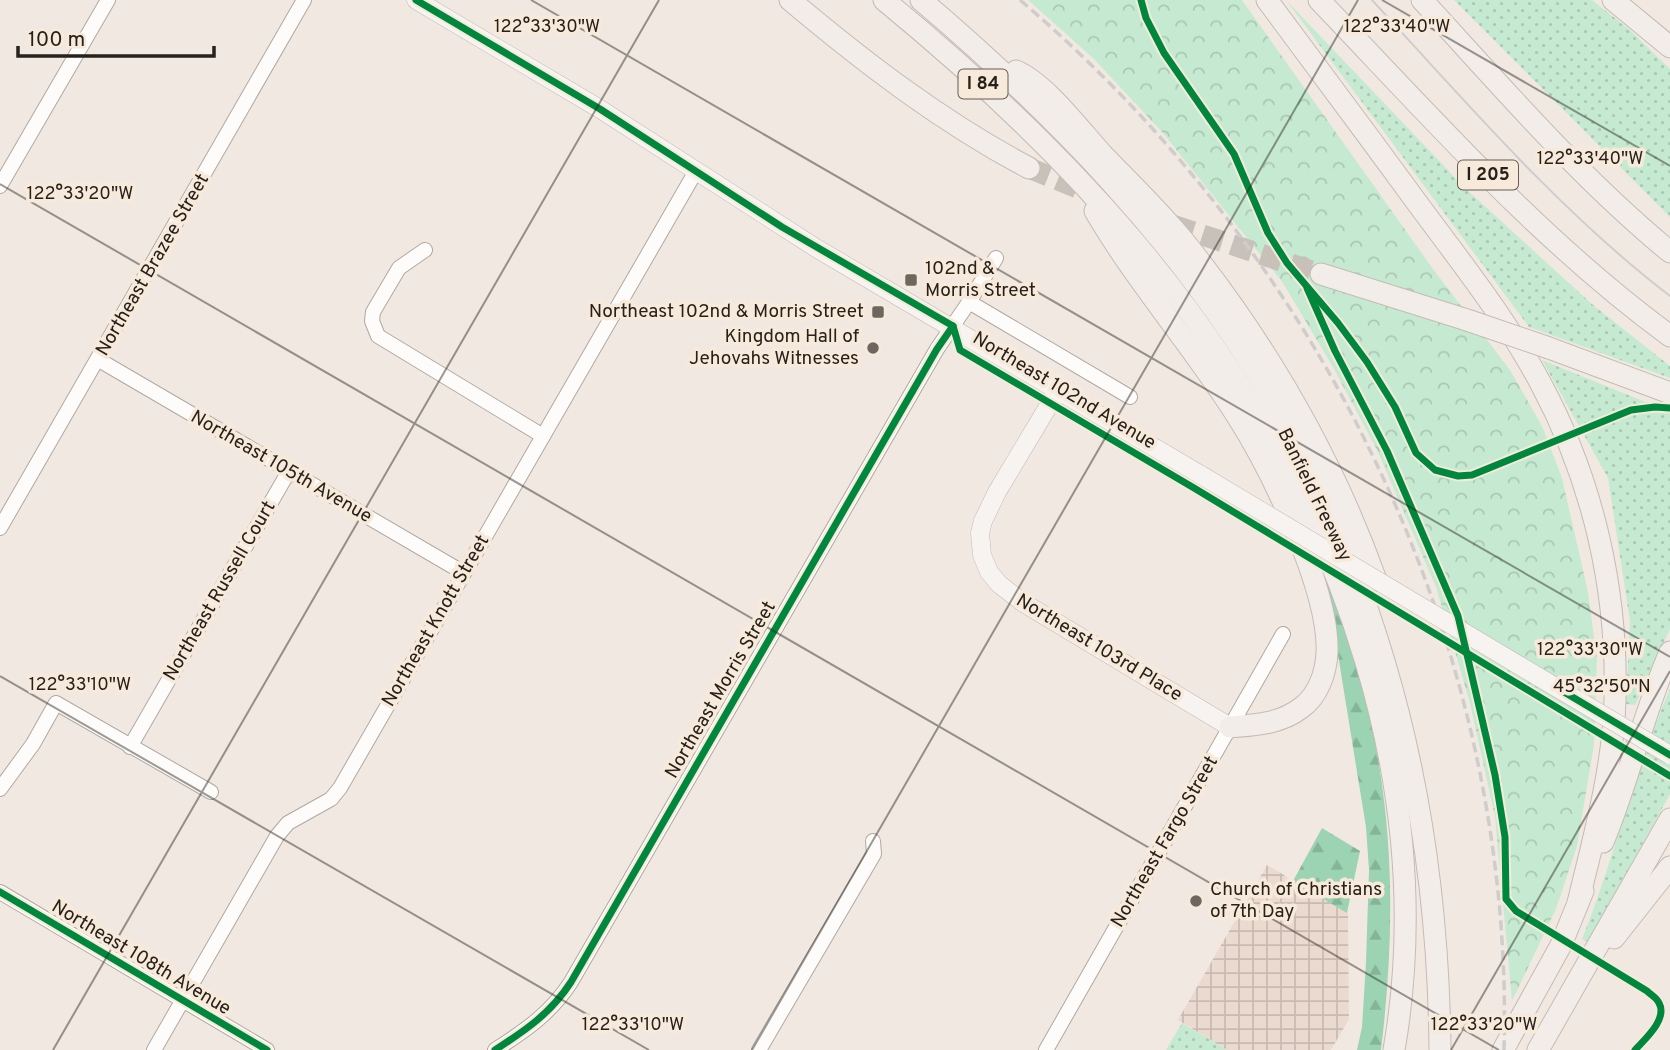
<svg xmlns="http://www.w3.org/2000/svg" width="1670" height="1050" font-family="Overpass,sans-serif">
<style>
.industrial{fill:url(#industrial-grid)}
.grass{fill:url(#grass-dots)}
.forest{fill:url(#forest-firs)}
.park{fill:url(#park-crowns)}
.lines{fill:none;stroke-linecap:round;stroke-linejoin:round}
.highway-tunnel{stroke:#c8c1b9;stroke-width:21;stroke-dasharray:21 10;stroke-linecap:butt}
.minor-casing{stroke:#aea9a2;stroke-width:16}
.major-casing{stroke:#c3bbb4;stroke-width:19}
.highway-casing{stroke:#c3bbb4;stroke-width:23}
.minor{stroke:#fdfcfa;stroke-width:14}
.major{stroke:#f7f3f0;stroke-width:18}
.highway{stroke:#f3edea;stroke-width:21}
.tram{stroke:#cfcdcb;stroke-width:2}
.rail{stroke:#cfcdcb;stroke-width:3.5;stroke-dasharray:10 5;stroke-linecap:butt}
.major-bridge-casing{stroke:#c3bbb4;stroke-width:19;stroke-linecap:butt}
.highway-bridge-casing{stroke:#c3bbb4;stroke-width:23;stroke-linecap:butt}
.major-bridge{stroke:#f7f3f0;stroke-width:18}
.highway-bridge{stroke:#f3edea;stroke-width:21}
.cycleway-casing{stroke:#f8eada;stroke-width:11}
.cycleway{stroke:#00873e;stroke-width:7}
.ticks{fill:none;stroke:#26211b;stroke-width:2;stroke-opacity:0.45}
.poi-dot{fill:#6d6760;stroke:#f8eada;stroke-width:2.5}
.labels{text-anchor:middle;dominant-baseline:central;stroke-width:7;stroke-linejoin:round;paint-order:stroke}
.shield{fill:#f8eada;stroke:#655d54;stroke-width:2}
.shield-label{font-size:18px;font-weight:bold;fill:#26211b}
.street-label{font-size:19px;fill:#26211b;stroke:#f8eada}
.poi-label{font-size:19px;fill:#26211b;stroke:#f8eada;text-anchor:start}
.ticks-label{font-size:18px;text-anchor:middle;fill:#26211b;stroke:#f8eada;stroke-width:7;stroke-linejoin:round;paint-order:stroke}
</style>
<defs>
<pattern id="industrial-grid" width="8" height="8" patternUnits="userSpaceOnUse" patternTransform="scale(1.75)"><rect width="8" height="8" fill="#ebdad0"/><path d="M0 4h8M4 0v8" fill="none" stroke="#c9bbb2"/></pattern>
<pattern id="grass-dots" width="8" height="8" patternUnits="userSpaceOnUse" patternTransform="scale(1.75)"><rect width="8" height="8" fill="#c6ead1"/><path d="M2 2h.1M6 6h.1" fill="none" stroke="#aac8b3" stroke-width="1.8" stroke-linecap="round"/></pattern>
<pattern id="forest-firs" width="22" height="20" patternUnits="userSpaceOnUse" patternTransform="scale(1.75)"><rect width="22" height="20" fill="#9bd3b3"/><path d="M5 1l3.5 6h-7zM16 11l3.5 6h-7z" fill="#85b599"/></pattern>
<pattern id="park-crowns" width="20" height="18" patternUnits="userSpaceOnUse" patternTransform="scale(1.75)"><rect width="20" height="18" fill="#c6ead1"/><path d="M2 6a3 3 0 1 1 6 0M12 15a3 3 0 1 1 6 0" fill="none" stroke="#aac8b3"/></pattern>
</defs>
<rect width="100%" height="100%" fill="#f1e9e1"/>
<!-- industrial -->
<path class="industrial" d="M1267 865 1348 913 1349 1019 1331 1050H1227L1178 1020Z"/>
<!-- grass -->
<g class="grass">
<path d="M1286 0 1466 189 1593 305 1670 366V378L1529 327Z"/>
<path d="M1454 0H1592L1630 30 1670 69V217Z"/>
<path d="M1542 360 1670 412V629L1635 705 1626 704 1630 621 1608 478Z"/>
<path d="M1670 689V794L1588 942 1582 939C1615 857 1634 770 1670 689Z"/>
<path d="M1182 1023 1227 1050H1166Z"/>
</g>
<!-- forest -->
<g class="forest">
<path d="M1317 569 1331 577C1346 628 1362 679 1373 732 1395 839 1394 942 1381 1050H1357L1362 1027 1366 962 1369 870 1366 827 1333 624Z"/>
<path d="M1322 828 1360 851 1347 913 1293 881Z"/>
</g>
<!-- park -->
<path class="park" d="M1028 0H1242L1433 269 1510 370 1543 428 1562 478 1588 592 1597 659 1594 745 1577 846 1556 909 1512 1001 1495 817 1470 703 1436 587 1378 452 1334 369 1283 283 1162 132 1094 59Z"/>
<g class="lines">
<!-- highway-tunnel -->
<path class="highway-tunnel" d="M1029 168 1151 218 1321 274"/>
<defs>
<g id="minor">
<path d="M0 186 108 0"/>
<path d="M425 250 399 268 373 312 372 321 378 336 543 436"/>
<path d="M969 302 1130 397"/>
<path d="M99 360 464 573"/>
<path d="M0 528 304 0"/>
<path d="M130 747 289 471"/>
<path d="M0 789 33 744 56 703 211 792"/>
<path d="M0 892 267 1050"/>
<path d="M154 1050 277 836 288 823 331 799 340 788 696 171"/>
<path d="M495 1050C526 1030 551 1013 571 982L937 349 969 302 996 258"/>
<path d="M759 1050 874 854 873 841"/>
<path d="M1046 1050 1283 634"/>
</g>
<g id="major">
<path d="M416 0 600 109 816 248 1201 475"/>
<path d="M1058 390 997 492 983 521 980 533 982 555 989 572 999 584 1022 602 1230 727"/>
<path d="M1537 676 1564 692"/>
</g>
<g id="highway">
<path d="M790 0C865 63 942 122 1029 168"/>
<path d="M884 0C996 92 1103 194 1189 311 1342 519 1439 791 1394 1050"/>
<path d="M921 0C1054 113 1182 244 1270 396 1387 600 1438 817 1440 1050"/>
<path d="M1267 0C1316 66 1366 133 1415 200 1459 260 1506 318 1541 384 1593 481 1618 590 1615 700 1613 770 1594 836 1578 903"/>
<path d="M1319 0C1431 117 1539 240 1670 336"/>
<path d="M1422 0C1502 87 1579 177 1670 252"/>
<path d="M1613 0 1670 47"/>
<path d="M1016 71C1046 84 1080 130 1103 155 1130 183 1158 210 1183 240 1265 342 1332 457 1376 580"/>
<path d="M1095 211C1137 283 1193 346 1237 416 1271 469 1330 591 1327 653 1326 673 1318 696 1301 708 1280 724 1255 725 1230 727"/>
<path d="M1321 274 1467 320"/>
<path d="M1549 348 1670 393"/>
<path d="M1603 842C1629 780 1643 714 1670 652"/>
<path d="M1614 938 1670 867"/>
<path d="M1503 1050 1561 945 1583 891"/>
<path d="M1538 1050 1670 819"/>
</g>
</defs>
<!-- minor casing -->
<use href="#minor" class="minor-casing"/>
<!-- major casing -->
<use href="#major" class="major-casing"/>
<!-- highway casing -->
<use href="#highway" class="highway-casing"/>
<!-- minor -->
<use href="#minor" class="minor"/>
<!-- major -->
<use href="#major" class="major"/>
<!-- highway -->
<use href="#highway" class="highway"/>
<!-- tram -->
<path class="tram" d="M1372 0C1466 102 1559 211 1670 296"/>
<!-- rail -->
<path class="rail" d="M1020 0C1324 258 1515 649 1504 1050"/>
<defs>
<g id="major-bridge">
<path d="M1201 475 1537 676"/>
<path d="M1564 692 1670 755"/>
</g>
<path id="highway-bridge" d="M1467 320 1549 348"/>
</defs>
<!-- major-bridge casing -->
<use href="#major-bridge" class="major-bridge-casing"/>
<!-- highway-bridge casing -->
<use href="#highway-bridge" class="highway-bridge-casing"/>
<!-- major-bridge -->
<use href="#major-bridge" class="major-bridge"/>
<!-- highway-bridge -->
<use href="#highway-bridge" class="highway-bridge"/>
<defs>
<g id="cycleway">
<path d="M416 0 600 109 782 227 953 326 960 350 1194 488 1670 776"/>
<path d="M1141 0 1146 18 1164 53 1234 154 1268 233 1287 263 1338 323 1367 362 1395 407 1416 453 1435 470 1458 476 1472 475 1631 410 1655 407 1670 408"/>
<path d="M1307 288 1335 351 1387 451 1458 616 1495 775 1505 837 1506 899 1516 911 1647 991C1651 995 1657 998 1659 1003 1668 1019 1645 1039 1635 1050"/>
<path d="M1564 692 1670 755"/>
<path d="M0 892 267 1050"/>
<path d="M495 1050C526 1030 551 1013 571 982L937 349 953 326"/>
</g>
</defs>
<!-- cycleway casing -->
<use href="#cycleway" class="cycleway-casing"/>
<!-- cycleway -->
<use href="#cycleway" class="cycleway"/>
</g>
<!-- ticks -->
<path class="ticks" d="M531 0 1670 657M1382 0 1670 166M0 184 1499 1050M0 676 649 1050M53 1050 659 0M752 1050 1358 0M1451 1050 1670 671"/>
<!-- markers -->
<g class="poi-dot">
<rect x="904" y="273" width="14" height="14" rx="3.5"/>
<rect x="871" y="305" width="14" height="14" rx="3.5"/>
<circle cx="873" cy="348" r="7"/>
<circle cx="1196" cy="901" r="7"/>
</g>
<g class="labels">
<!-- shield labels -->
<g class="shield">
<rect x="958.5" y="69.5" width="49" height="29" rx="5"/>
<rect x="1458" y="160.5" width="60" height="29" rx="5"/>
</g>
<g class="shield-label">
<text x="983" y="84">I 84</text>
<text x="1488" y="175">I 205</text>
</g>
<!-- street labels -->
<g class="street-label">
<text transform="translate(153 265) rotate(-60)">Northeast Brazee Street</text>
<text transform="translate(1064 391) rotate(31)">Northeast 102nd Avenue</text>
<text transform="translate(281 467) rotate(30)">Northeast 105th Avenue</text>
<text transform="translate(1314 495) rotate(64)">Banfield Freeway</text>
<text transform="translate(220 591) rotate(-60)">Northeast Russell Court</text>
<text transform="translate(436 621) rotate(-60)">Northeast Knott Street</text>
<text transform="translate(1099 648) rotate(31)">Northeast 103rd Place</text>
<text transform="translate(721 690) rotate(-60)">Northeast Morris Street</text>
<text transform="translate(1165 842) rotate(-60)">Northeast Fargo Street</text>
<text transform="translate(141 958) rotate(31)">Northeast 108th Avenue</text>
</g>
<!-- poi labels -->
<g class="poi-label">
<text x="925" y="269">102nd &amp;<tspan x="925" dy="22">Morris Street</tspan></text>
<text x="864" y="312" text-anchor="end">Northeast 102nd &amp; Morris Street</text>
<text x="859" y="337" text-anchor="end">Kingdom Hall of<tspan x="859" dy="22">Jehovahs Witnesses</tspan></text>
<text x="1210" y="890">Church of Christians<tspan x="1210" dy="22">of 7th Day</tspan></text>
</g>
</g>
<g class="ticks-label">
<text x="547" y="32">122°33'30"W</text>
<text x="1397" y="32">122°33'40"W</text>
<text x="1590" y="164">122°33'40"W</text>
<text x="80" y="199">122°33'20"W</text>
<text x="1590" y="655">122°33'30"W</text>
<text x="80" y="690">122°33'10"W</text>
<text x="1602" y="692">45°32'50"N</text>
<text x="633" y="1030">122°33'10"W</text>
<text x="1484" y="1030">122°33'20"W</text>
</g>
<!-- scale -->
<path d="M18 46v10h196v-10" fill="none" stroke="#26211b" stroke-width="3.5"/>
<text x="28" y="46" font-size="21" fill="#26211b" stroke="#f8eada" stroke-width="5" paint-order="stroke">100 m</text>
</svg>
